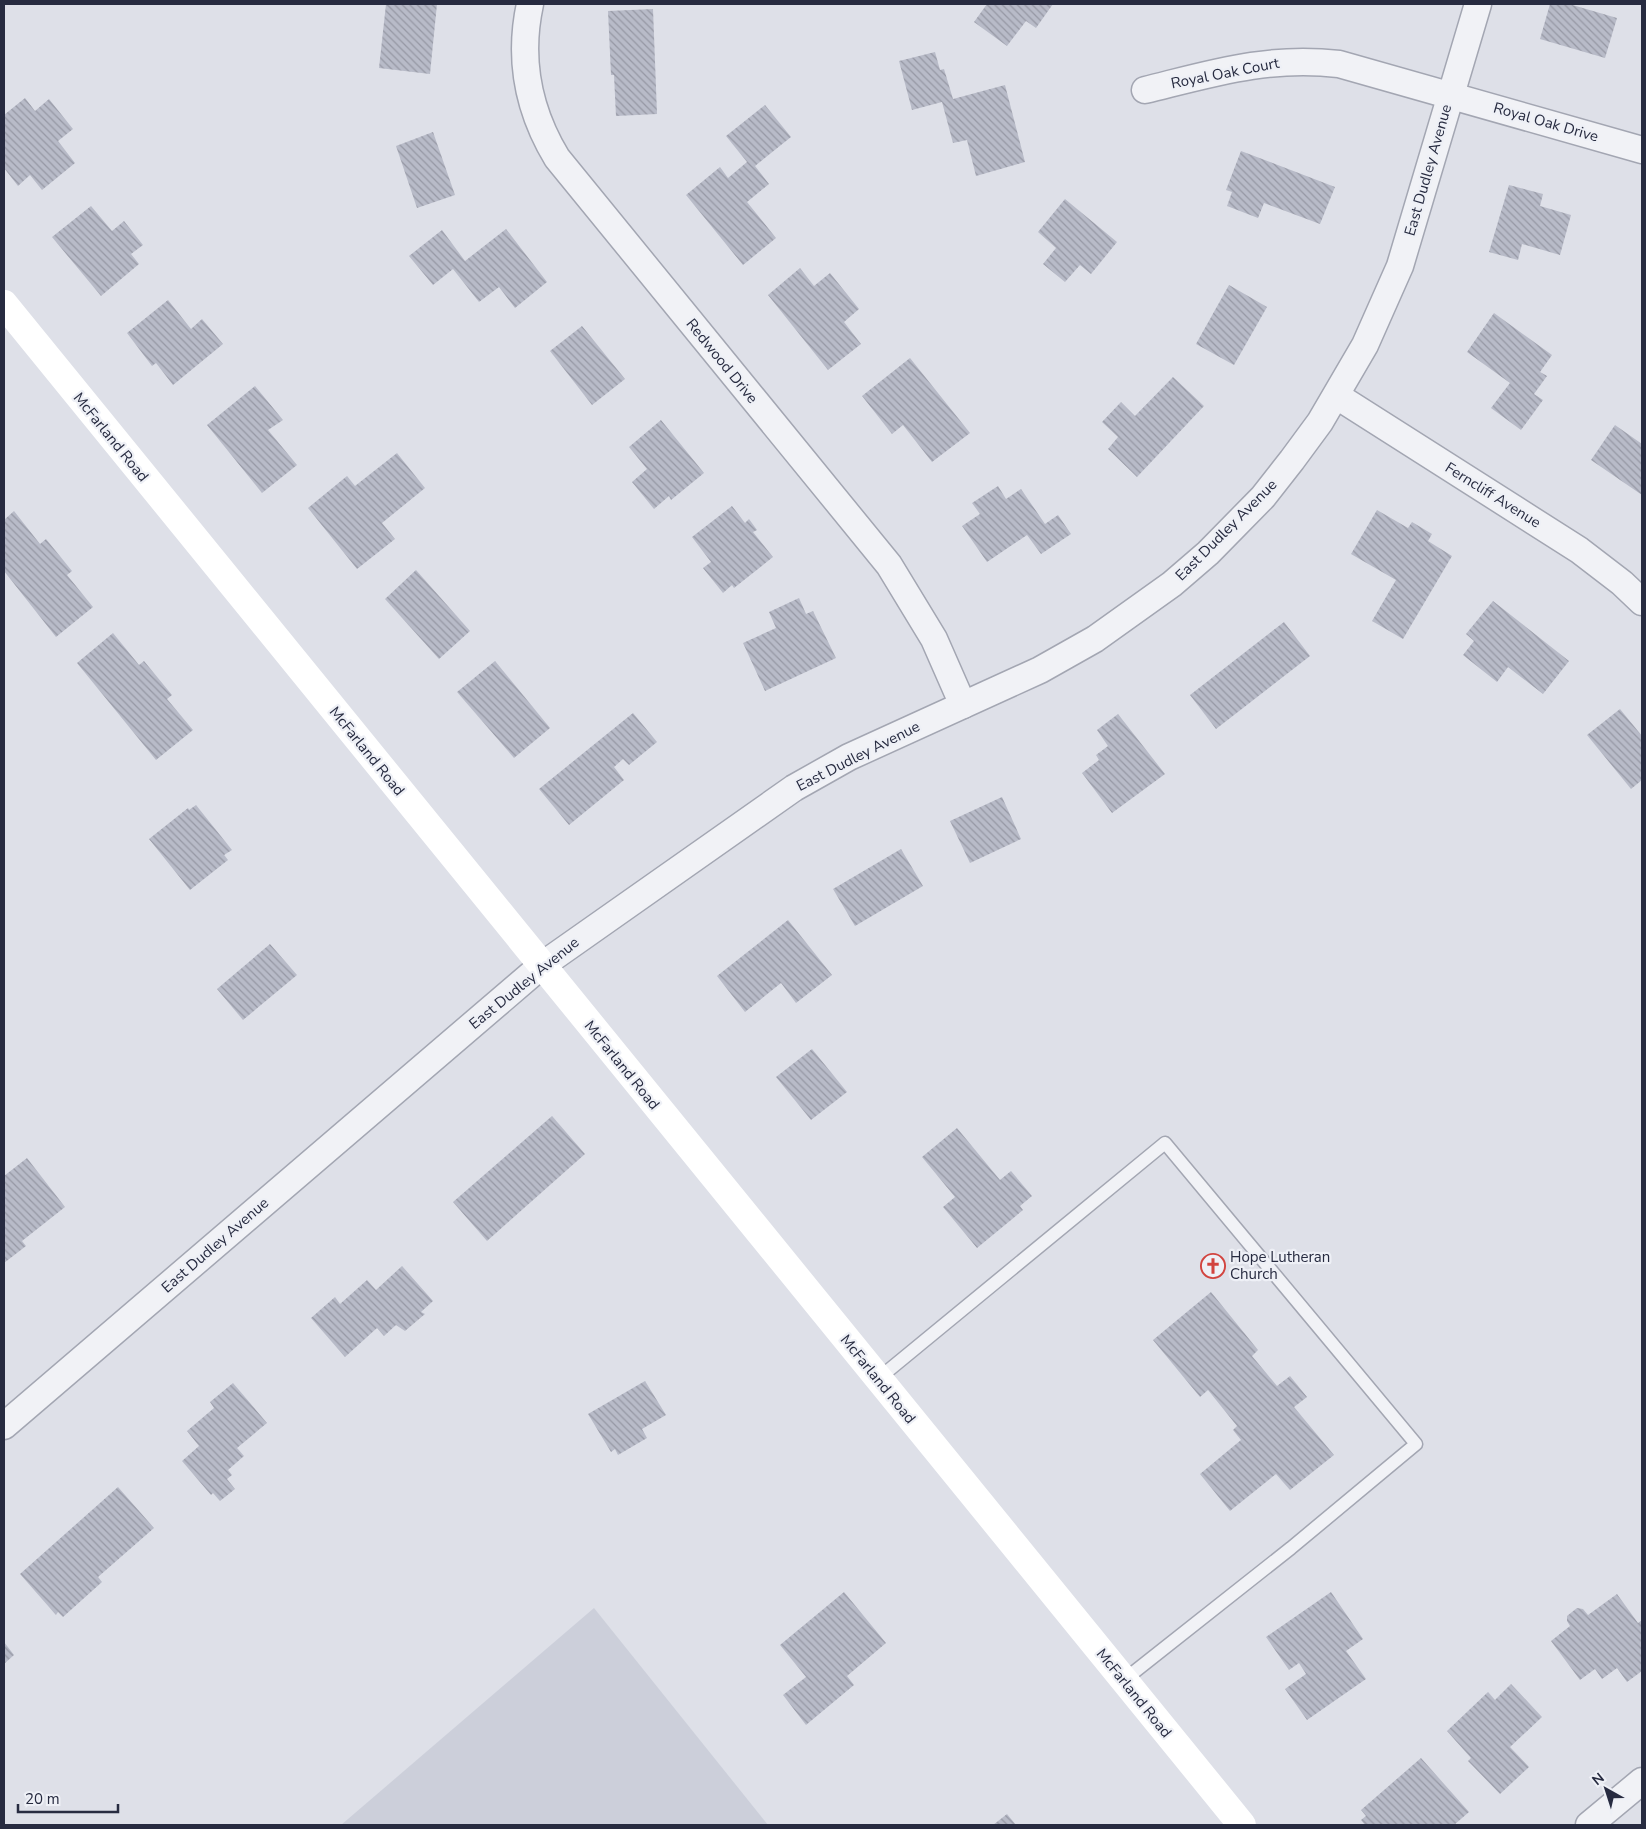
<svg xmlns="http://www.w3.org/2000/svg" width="1646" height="1829" font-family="'Nunito Sans',sans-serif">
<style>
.built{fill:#cccfda}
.building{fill:url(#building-back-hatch)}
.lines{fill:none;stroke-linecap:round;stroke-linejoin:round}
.lane-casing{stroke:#a3a6b2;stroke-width:15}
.street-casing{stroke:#a3a6b2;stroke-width:29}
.lane{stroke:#f1f2f6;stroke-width:12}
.street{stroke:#f1f2f6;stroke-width:26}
.secondary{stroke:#fff;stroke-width:28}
.labels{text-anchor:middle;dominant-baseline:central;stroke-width:4.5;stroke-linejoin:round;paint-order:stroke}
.street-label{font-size:15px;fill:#272b40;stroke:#eef0f6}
.poi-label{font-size:15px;fill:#272b40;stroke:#eef0f6;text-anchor:start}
</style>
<defs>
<pattern id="building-back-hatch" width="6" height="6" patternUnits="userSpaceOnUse" patternTransform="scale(1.25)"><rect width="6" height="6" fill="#b8bbc8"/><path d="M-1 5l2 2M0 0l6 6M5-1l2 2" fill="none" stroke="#9698a4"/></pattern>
</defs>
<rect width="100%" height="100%" fill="#dee0e8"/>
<!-- built -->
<path class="built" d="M594 1608 768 1825H341Z"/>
<!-- building -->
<g class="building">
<path d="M386 4H437L430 74 379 68Z"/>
<path d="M987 4H1053L1036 28 1026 21 1007 46 974 22Z"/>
<path d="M1550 4H1569L1617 18 1605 58 1540 39Z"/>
<path d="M653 9 657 114 616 116 614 75H611L608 11Z"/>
<path d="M935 52 940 70 944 69 953 99 1005 85 1025 162 976 176 967 140 953 143 942 102 912 110 899 61Z"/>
<path d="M25 98 35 111 49 99 73 129 58 141 75 163 42 190 30 175 18 186 4 168V115Z"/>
<path d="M765 105 791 137 755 166 769 184 747 202 776 238 743 265 686 195 720 167 728 178 747 162 726 136Z"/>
<path d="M433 132 455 195 417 208 396 146Z"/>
<path d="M1241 151 1335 187 1320 224 1264 203 1258 218 1227 206 1232 192 1226 190Z"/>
<path d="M1509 185 1543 194 1540 206 1571 215 1560 255 1522 244 1518 260 1489 252Z"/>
<path d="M1065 199 1117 242 1091 274 1080 265 1065 282 1043 264 1056 248 1038 232Z"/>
<path d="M91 206 112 231 124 221 143 245 131 254 139 264 101 296 52 237Z"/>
<path d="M506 229 547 282 515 308 499 287 479 302 453 269 433 285 409 256 442 230 465 261Z"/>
<path d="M800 268 814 286 830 273 859 309 844 322 861 344 828 370 768 295Z"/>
<path d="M1229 285 1267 307 1234 365 1196 344Z"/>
<path d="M168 300 191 329 202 319 223 344 173 385 156 363 152 366 127 333Z"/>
<path d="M1494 313 1552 355 1540 372 1547 376 1534 394 1543 400 1521 430 1491 408 1510 383 1467 352Z"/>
<path d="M582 326 625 379 592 405 550 351Z"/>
<path d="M910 358 970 433 932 462 903 425 892 434 862 396Z"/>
<path d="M1173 377 1204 406 1137 477 1108 449 1118 437 1102 422 1121 402 1135 416Z"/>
<path d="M255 386 283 420 268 430 297 465 262 493 207 425Z"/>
<path d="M661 420 704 473 671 500 669 496 654 509 632 482 647 469 629 447Z"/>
<path d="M1615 425 1642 444V495L1591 460Z"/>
<path d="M397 453 425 488 382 523 395 539 357 569 308 508 347 476 355 486Z"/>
<path d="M998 486 1006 499 1021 489 1045 524 1058 515 1071 534 1041 554 1027 535 987 562 962 526 980 514 972 503Z"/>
<path d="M732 506 745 523 749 519 757 530 753 532 773 557 734 588 732 585 723 593 703 568 711 562 692 537Z"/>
<path d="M1377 510 1408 528 1412 522 1432 534 1428 541 1452 556 1403 639 1372 621 1396 580 1351 554Z"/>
<path d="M14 511 40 544 46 539 72 571 67 575 93 607 56 637 4 571V520Z"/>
<path d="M416 570 470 631 439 659 385 599Z"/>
<path d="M799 598 806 614 813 611 836 658 765 691 743 643 776 628 769 612Z"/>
<path d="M1493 601 1569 661 1543 694 1508 667 1497 682 1463 655 1474 641 1466 634Z"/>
<path d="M1284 622 1310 656 1216 729 1190 695Z"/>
<path d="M113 633 139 665 144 661 172 695 167 699 193 730 156 760 77 663Z"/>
<path d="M495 661 550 728 514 758 457 692Z"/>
<path d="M1620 709 1642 736V780L1631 789 1587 735Z"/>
<path d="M633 713 657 742 629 765 623 759 614 767 624 780 569 825 539 789Z"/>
<path d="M1118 714 1165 774 1112 813 1082 773 1099 760 1096 755 1108 746 1097 730Z"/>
<path d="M1002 797 1021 839 970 863 950 821Z"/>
<path d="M196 805 232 850 224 855 228 860 190 890 149 839 188 808 189 810Z"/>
<path d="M901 849 923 886 855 926 833 889Z"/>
<path d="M788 920 832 975 796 1003 781 983 745 1012 717 976Z"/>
<path d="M270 944 297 975 243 1020 217 989Z"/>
<path d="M812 1049 847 1092 811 1120 776 1077Z"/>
<path d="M552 1116 585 1154 487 1241 453 1202Z"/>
<path d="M957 1128 1000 1180 1011 1171 1032 1196 1020 1206 1023 1210 977 1248 943 1207 955 1197 922 1157Z"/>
<path d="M27 1158 65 1207 22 1241 26 1246 4 1263V1176Z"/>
<path d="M402 1266 433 1301 421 1312 425 1314 405 1331 396 1325 384 1336 377 1328 345 1357 311 1318 335 1297 340 1304 367 1280 376 1290Z"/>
<path d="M1211 1292 1258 1350 1252 1356 1277 1386 1290 1376 1307 1397 1294 1407 1334 1455 1290 1490 1276 1474 1230 1511 1200 1474 1241 1440 1233 1430 1237 1426 1208 1390 1200 1397 1153 1340Z"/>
<path d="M645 1381 666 1415 642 1429 647 1438 618 1455 615 1449 611 1452 588 1414Z"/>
<path d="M233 1383 267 1423 237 1448 244 1456 228 1470 232 1475 227 1479 235 1489 220 1501 213 1493 211 1495 182 1461 199 1446 187 1431 214 1408 210 1402Z"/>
<path d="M118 1487 154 1528 98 1577 102 1582 63 1617 58 1612 56 1615 20 1574Z"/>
<path d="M844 1592 886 1643 847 1676 854 1685 806 1725 783 1695 806 1677 780 1645Z"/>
<path d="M1331 1592 1363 1639 1346 1651 1366 1679 1307 1720 1285 1689 1306 1674 1299 1663 1289 1670 1266 1637Z"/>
<path d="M1617 1594 1638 1623 1642 1620V1671L1627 1682 1617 1668 1602 1679 1595 1669 1580 1680 1551 1641 1570 1626 1567 1621V1616L1577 1608 1583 1609 1588 1615Z"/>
<path d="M4 1642 14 1655 4 1664Z"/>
<path d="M1511 1684 1542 1717 1510 1747 1529 1767 1500 1794 1468 1761 1471 1758 1447 1731 1488 1692 1495 1700Z"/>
<path d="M1421 1758 1469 1812 1454 1825H1365L1361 1820 1366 1816 1361 1810Z"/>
<path d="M1007 1814 1016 1825H993Z"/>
</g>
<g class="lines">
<defs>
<path id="lane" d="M878 1379 1165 1143 1416 1444 1291 1548 1124 1680"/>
<g id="street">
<path d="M530 4C518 59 528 110 557 158L889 565 934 639 963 705"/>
<path d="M1145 90C1214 73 1267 56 1339 64L1642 150"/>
<path d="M1337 396 1579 550 1622 583 1642 602"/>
<path d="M4 1426 541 966 794 788 849 757 1040 670 1095 639 1172 584 1208 553 1263 497 1292 460 1320 422 1365 345 1400 266 1478 4"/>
<path d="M1589 1825 1642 1781"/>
</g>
</defs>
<!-- lane casing -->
<use href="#lane" class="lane-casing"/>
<!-- street casing -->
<use href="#street" class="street-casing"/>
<!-- lane -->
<use href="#lane" class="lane"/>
<!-- street -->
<use href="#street" class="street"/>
<!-- secondary -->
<path class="secondary" d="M4 304 1242 1825"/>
</g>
<!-- icons -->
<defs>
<symbol id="church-ring" viewBox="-11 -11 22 22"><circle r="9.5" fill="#eef0f6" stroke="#d2443f" stroke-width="1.5"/><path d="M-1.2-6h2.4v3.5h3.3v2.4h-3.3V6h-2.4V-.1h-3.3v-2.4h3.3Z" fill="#d2443f"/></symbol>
</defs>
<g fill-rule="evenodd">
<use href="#church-ring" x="1199" y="1252" width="28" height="28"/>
</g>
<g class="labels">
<!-- street labels -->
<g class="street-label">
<text transform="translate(1225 73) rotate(-11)">Royal Oak Court</text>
<text transform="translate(1546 122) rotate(16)">Royal Oak Drive</text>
<text transform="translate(1428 170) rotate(-74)">East Dudley Avenue</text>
<text transform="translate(722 361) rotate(51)">Redwood Drive</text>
<text transform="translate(111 437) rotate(51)">McFarland Road</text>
<text transform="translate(1493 495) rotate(32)">Ferncliff Avenue</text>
<text transform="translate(1226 530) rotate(-45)">East Dudley Avenue</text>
<text transform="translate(367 751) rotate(51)">McFarland Road</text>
<text transform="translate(858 756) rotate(-27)">East Dudley Avenue</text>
<text transform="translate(524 983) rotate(-39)">East Dudley Avenue</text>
<text transform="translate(622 1065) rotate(51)">McFarland Road</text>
<text transform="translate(215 1245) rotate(-41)">East Dudley Avenue</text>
<text transform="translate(878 1379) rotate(51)">McFarland Road</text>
<text transform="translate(1134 1693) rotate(51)">McFarland Road</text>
</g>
<!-- poi labels -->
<g class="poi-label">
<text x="1230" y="1257">Hope Lutheran<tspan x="1230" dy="17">Church</tspan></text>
</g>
</g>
<!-- border -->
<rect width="1646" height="1829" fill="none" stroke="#272b40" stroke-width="10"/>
<!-- north arrow -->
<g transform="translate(1606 1789) rotate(321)" stroke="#eef0f6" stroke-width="4" paint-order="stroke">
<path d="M0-4L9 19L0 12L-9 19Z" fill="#272b40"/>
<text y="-8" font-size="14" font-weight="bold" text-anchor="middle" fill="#272b40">N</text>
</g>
<!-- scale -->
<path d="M18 1804v8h100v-8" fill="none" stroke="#272b40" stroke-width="2.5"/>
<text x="25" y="1804" font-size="15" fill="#272b40" stroke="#eef0f6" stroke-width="4" paint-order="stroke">20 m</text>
</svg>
